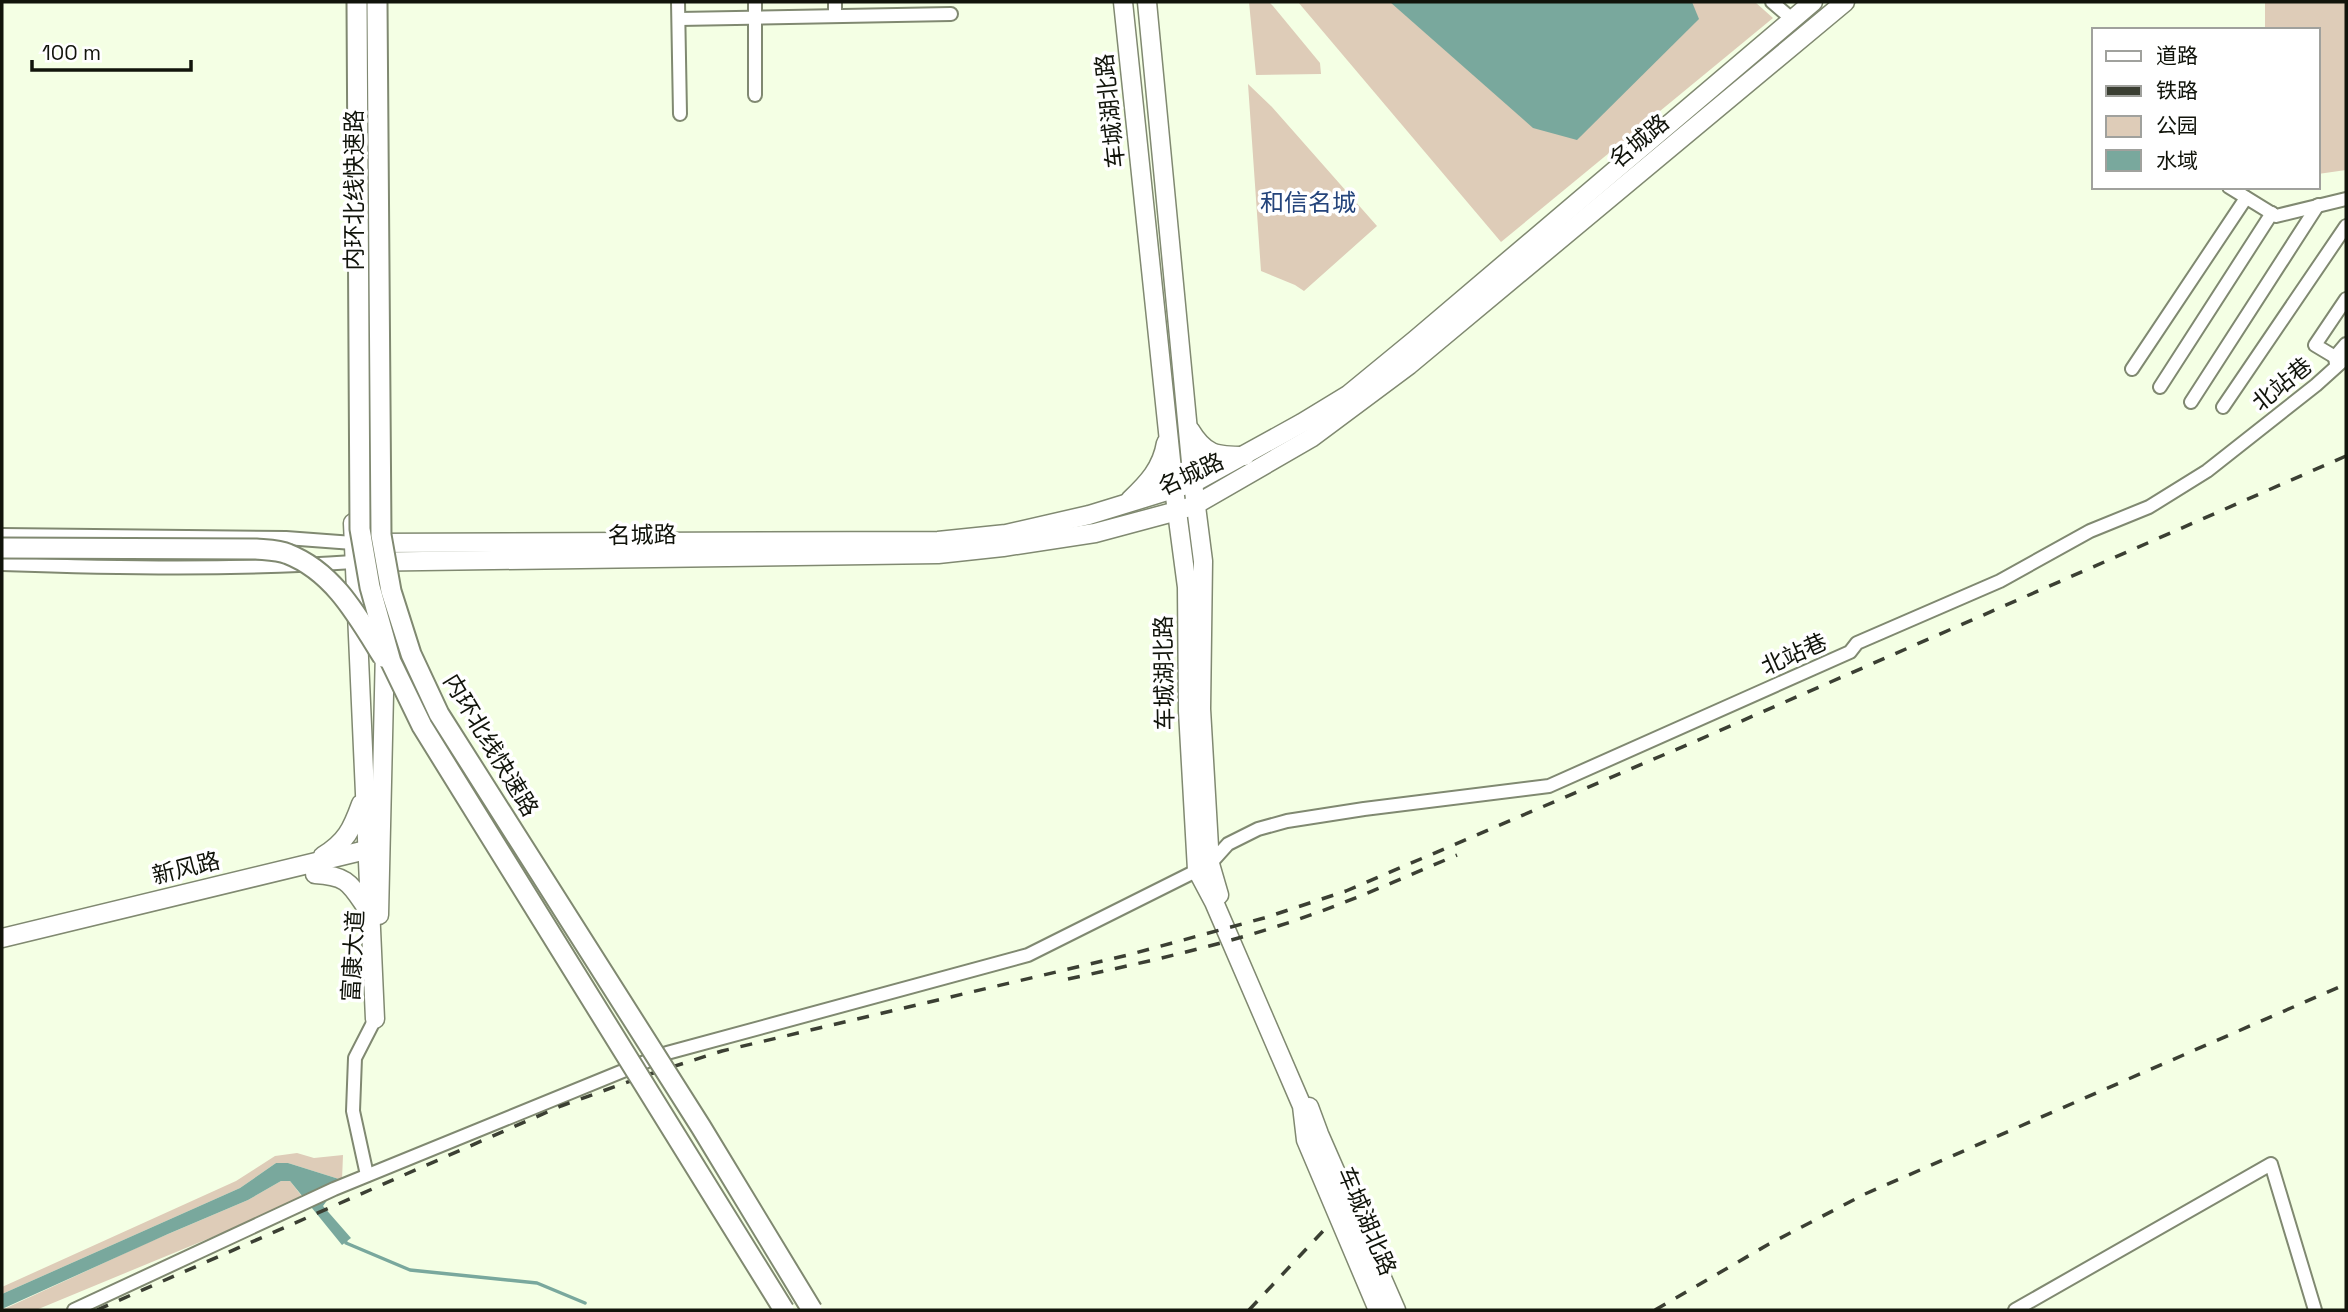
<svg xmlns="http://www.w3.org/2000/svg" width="2348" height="1312" font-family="'Space Grotesk','Noto Sans SC',sans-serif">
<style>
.green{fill:#deccb8}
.water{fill:#79a89d}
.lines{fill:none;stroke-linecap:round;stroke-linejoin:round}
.stream{stroke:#79a89d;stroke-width:3.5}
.minor-casing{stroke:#808971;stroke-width:16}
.secondary-casing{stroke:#808971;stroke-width:21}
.minor{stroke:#fff;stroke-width:12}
.secondary{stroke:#fff;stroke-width:18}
.rail{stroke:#3b3f33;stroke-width:3.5;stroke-dasharray:12 12;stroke-linecap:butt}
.trunk-bridge-casing{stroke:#808971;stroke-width:23;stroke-linecap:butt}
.trunk-bridge{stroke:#fff;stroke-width:19}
.labels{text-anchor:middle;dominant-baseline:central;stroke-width:7;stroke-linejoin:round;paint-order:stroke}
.street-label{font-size:23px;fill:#11140b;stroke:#fff}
.neighbourhood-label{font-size:24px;fill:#24447b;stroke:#fff}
</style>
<rect width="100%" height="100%" fill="#f4ffe4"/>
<!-- green -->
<g class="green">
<path d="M1249 2H1269L1273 6 1320 63 1321 74 1256 75Z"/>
<path d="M1298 2H1755L1773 18 1501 242Z"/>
<path d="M2265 2H2346V170L2318 174V30H2265Z"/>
<path d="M1248 84 1272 107 1377 226 1304 291 1295 285 1261 271Z"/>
<path d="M297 1153 314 1158 343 1155 342 1180 288 1163H276L240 1188 2 1294V1287L236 1181 275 1156Z"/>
<path d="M281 1181H290L304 1199 36 1310H2L147 1243 248 1200Z"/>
</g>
<!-- water -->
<g class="water">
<path d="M1390 2H1692L1699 19 1577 140 1533 128Z"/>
<path d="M276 1163H288L342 1180 323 1206 351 1238 342 1245 290 1181H281L248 1200 168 1234 2 1309V1294L240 1188Z"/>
</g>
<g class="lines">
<!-- stream -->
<path class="stream" d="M345 1239 346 1243 410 1270 537 1283 585 1303"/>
<defs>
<g id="minor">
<path d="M678 2 680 114"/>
<path d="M755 2V95"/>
<path d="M1772 2 1792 19"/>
<path d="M835 16V2"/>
<path d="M679 19 951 14"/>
<path d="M2229 187 2276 216 2346 199"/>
<path d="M2335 357 2315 345 2346 299"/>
<path d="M2336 364 2335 357 2346 344"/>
<path d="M2132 369 2246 198"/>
<path d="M2160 387 2272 213"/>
<path d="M2191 402 2318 205"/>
<path d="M2223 407 2346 226"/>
<path d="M2 535 286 538 353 543"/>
<path d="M2 564C119 568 236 570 353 562"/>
<path d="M367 1175 353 1111 355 1058 375 1019"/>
<path d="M74 1310 334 1189 667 1053 1028 955 1210 864 1228 844 1258 829 1287 821 1364 809 1549 786 1850 652 1857 643 2000 581 2090 531 2149 507 2207 471 2316 385 2346 358"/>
<path d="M2015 1310 2271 1164 2315 1310"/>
</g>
<g id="secondary">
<path d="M1123 2 1174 489 1187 587 1188 711 1197 870 1214 902 1302 1106 1306 1140 1378 1310"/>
<path d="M1147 2 1193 483 1203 561 1201 709 1210 864 1219 895"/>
<path d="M1190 430C1205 455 1216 456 1245 456"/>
<path d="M1130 500C1148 483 1162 468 1166 443"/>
<path d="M353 523 375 1019"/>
<path d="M370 543 938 541 1006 534 1089 515 1193 483 1302 423 1348 395 1415 340 1813 2"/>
<path d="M353 562 938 554 1003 547 1095 533 1177 511 1195 505 1311 438 1409 365 1845 2"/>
<path d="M323 856C346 842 352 829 361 804"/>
<path d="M315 874C349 876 350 884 368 910"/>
<path d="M379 915 385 649"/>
<path d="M2 938 366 850H375"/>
<path d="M1309 1107 1319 1134 1396 1310"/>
</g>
</defs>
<!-- minor casing -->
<use href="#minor" class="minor-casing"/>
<!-- secondary casing -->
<use href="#secondary" class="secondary-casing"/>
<!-- minor -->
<use href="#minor" class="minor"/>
<!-- secondary -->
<use href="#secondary" class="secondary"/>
<!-- rail -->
<g class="rail">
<path d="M1068 979C1137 964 1205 949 1272 928 1336 908 1396 881 1457 855"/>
<path d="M97 1310 561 1106 650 1074 722 1051 1128 955 1264 918 1346 891 1696 741 2346 456"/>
<path d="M1249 1310 1324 1230"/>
<path d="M1655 1310 1769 1244 1865 1194 2346 984"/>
</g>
<defs>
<g id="trunk-bridge">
<path d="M357 2 360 529 370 587 391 662 422 726 784 1310"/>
<path d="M377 2 381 535 391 591 411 654 439 714 701 1127 812 1310"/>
<path d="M2 548 256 549C267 550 279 550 288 554 334 572 358 617 383 657"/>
</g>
</defs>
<!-- trunk-bridge casing -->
<use href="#trunk-bridge" class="trunk-bridge-casing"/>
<!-- trunk-bridge -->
<use href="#trunk-bridge" class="trunk-bridge"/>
</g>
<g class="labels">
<!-- street labels -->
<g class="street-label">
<text transform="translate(1110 111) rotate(-96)">车城湖北路</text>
<text transform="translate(1639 141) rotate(-40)">名城路</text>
<text transform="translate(354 190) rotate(-90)">内环北线快速路</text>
<text transform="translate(2282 384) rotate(-39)">北站巷</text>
<text transform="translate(1191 474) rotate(-25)">名城路</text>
<text transform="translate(642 535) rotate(-1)">名城路</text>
<text transform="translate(1794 654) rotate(-24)">北站巷</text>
<text transform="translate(1164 673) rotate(-91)">车城湖北路</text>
<text transform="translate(491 745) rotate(59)">内环北线快速路</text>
<text transform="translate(186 868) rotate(-14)">新风路</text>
<text transform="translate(353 956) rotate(-87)">富康大道</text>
<text transform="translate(1367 1221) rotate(67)">车城湖北路</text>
</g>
<!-- neighbourhood labels -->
<g class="neighbourhood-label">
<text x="1308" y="202">和信名城</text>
</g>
</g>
<!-- border -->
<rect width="2348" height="1312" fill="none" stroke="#11140b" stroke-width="7"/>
<!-- legend -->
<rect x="2092" y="28" width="228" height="161" fill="#ffffff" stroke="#a0a19d" stroke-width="2"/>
<rect x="2106" y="51" width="35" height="10" fill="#ffffff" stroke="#a0a19d" stroke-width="2"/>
<text x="2156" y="63" font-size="21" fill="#11140b">道路</text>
<rect x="2106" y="86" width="35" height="10" fill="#3b3f33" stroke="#a0a19d" stroke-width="2"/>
<text x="2156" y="98" font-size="21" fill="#11140b">铁路</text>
<rect x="2106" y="116" width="35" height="21" fill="#deccb8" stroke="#a0a19d" stroke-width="2"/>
<text x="2156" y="133" font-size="21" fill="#11140b">公园</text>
<rect x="2106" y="150" width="35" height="21" fill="#79a89d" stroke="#a0a19d" stroke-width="2"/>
<text x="2156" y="168" font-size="21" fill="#11140b">水域</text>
<!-- scale -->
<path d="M32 60v10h159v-10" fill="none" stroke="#11140b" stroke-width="3.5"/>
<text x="42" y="60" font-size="21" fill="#11140b" stroke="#ffffff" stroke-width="5" paint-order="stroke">100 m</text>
</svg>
